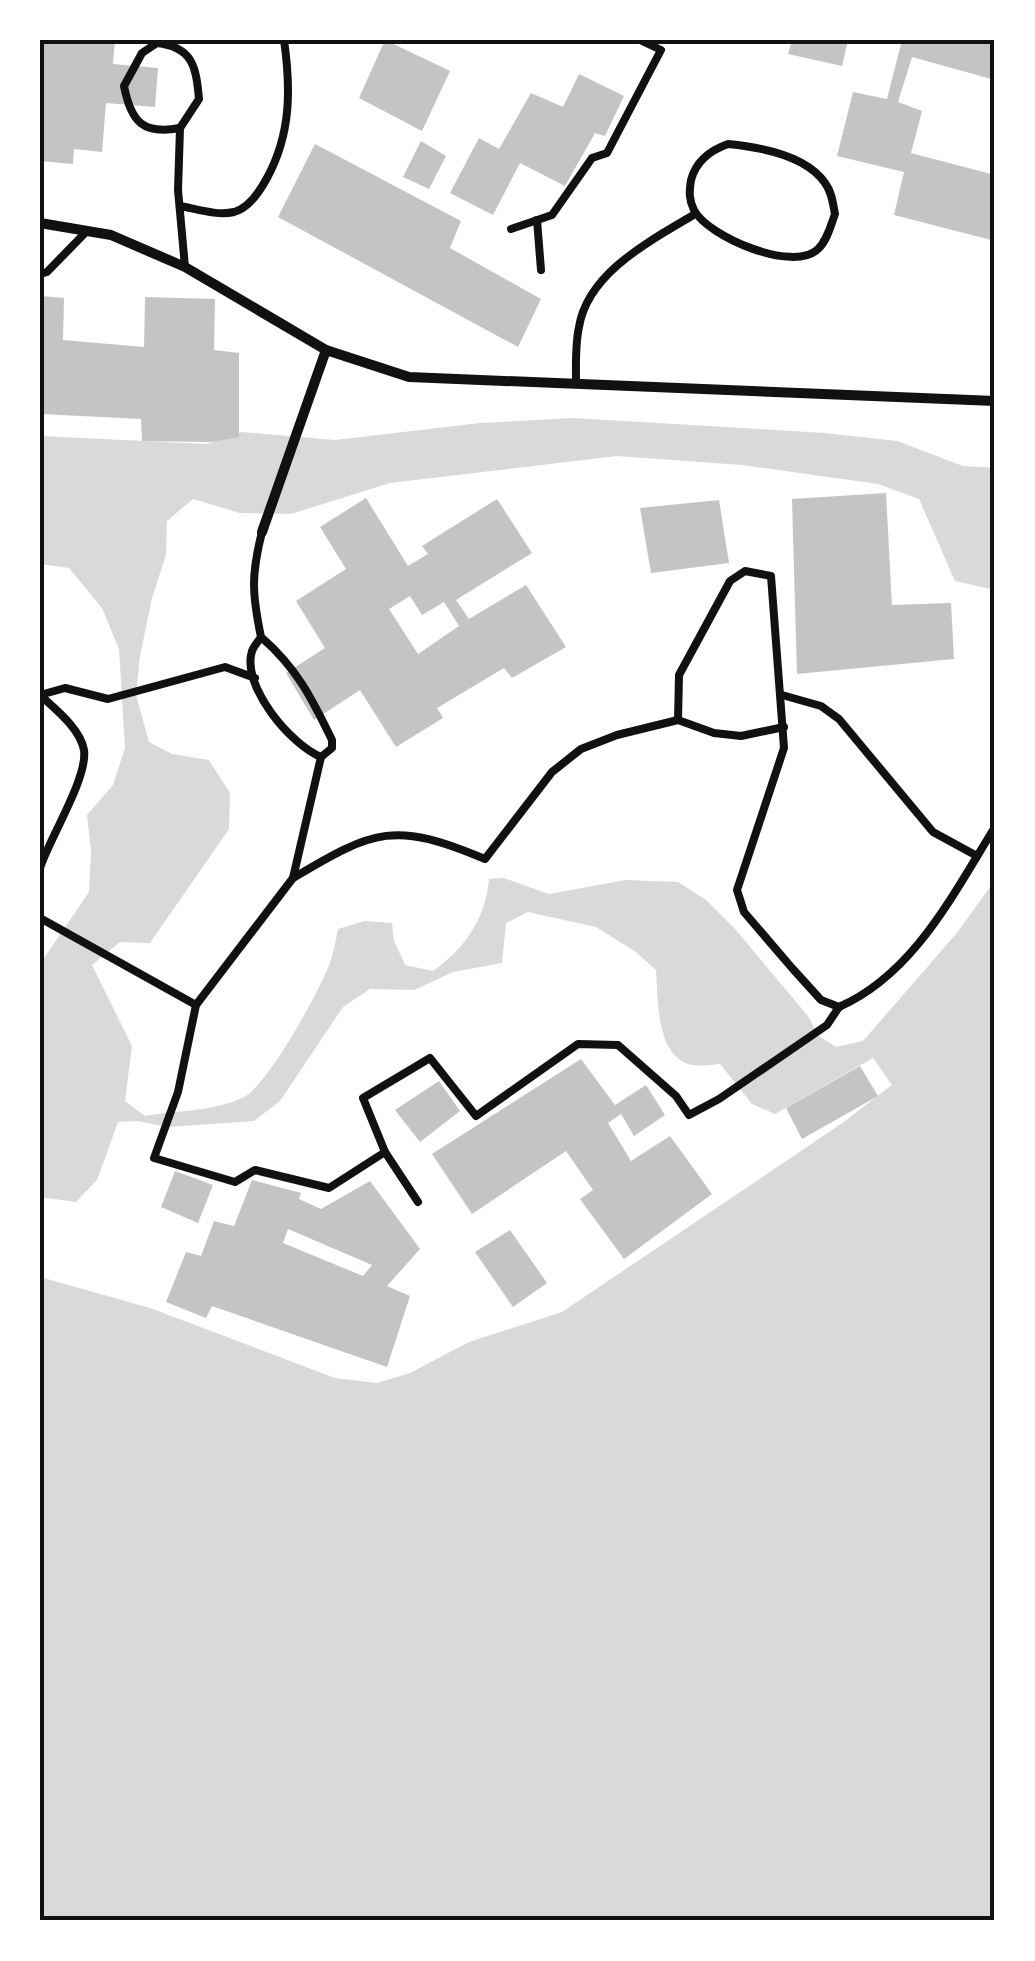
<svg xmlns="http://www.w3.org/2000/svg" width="1035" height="1961" font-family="Spectral,serif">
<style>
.water{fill:#d9d9d9}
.building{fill:#c4c4c4;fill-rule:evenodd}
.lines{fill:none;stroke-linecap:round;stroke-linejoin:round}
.service{stroke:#111;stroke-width:8}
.minor{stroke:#111;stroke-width:10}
.neatline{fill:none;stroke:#111;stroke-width:4}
</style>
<rect width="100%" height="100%" fill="#fff"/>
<!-- water -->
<path class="water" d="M573 418 825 433 897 441 963 466 995 468V590L955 581 919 499 878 484 742 465 617 456 390 483 291 514 240 513 193 499 167 521 166 555 152 598 140 656 136 695 149 742 172 754 209 760 230 793 229 829 150 943 120 942 92 965 132 1046 125 1101 145 1116C177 1110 214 1112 244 1097 268 1085 322 987 331 960 334 950 336 939 338 929L365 921 392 923 394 941 405 965 433 971C465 949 486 917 489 879L504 878 549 894 625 880 678 882 706 900 735 929 808 1016 819 1036 836 1047 863 1041 956 934 995 880V1921H40V1277L150 1308 335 1378 377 1383 410 1373 469 1342 562 1312 841 1124 892 1085 873 1058 775 1114 752 1104 720 1064C710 1065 697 1067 688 1064 656 1053 658 998 656 970L636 952 596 927 528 912 506 923 502 963 453 972 414 990 370 989 343 1007 280 1101 254 1121 168 1127 137 1121 118 1122 97 1180 76 1202 40 1197V964L89 892 91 851 87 815 113 785 125 748 119 649 102 608 69 568 40 564V436L207 444 241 432 335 440 480 423Z"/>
<!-- building -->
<g class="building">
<path d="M40 40H115L113 64 158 68 155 107 106 103 102 152 74 149 73 164 40 161Z"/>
<path d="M385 40 450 71 422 131 359 98Z"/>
<path d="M792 40H848L842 66 788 54Z"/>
<path d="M902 40H995V80L912 57 898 102 922 111 911 153 995 175V241L894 215 904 172 837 156 853 92 887 99Z"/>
<path d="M579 74 624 96 605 136 595 133 565 186 520 163 493 215 450 193 479 138 499 149 531 93 563 107Z"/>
<path d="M421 141 446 156 429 189 403 177Z"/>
<path d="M315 144 461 221 450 248 541 299 518 347 278 217Z"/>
<path d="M40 296 64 298 63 340 144 347 145 297 215 299 214 350 239 353V437L211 442 142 441 141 419 40 414Z"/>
<path d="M886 493 892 605 951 603 954 659 797 674 792 499Z"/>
<path d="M366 498 408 566 428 554 422 546 497 499 532 553 456 600 469 619 526 585 566 647 512 678 504 668 437 708 443 718 396 747 360 690 314 720 286 673 325 648 296 601 346 569 320 527ZM410 596 422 615 444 602 459 626 418 654 389 609Z"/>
<path d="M719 500 729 563 651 573 640 508Z"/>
<path d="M581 1059 615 1105 646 1085 665 1115 634 1136 621 1114 608 1123 631 1161 670 1136 712 1194 624 1259 580 1199 593 1190 566 1151 472 1214 432 1154Z"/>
<path d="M860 1066 878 1096 802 1139 786 1108Z"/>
<path d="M439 1081 460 1111 420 1142 395 1110Z"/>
<path d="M175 1171 213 1185 198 1223 161 1207Z"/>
<path d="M252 1180 301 1193 299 1199 321 1209 370 1181 420 1249 387 1286 410 1296 387 1367 212 1306 206 1318 166 1302 186 1252 201 1256 214 1221 234 1226ZM288 1229 372 1265 363 1276 283 1243Z"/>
<path d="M510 1230 547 1283 513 1307 475 1252Z"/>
</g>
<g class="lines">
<!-- service -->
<g class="service">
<path d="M157 43C193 47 196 67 199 99L180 128C143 135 131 122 124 86L142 53Z"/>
<path d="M180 128 178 190 185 267"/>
<path d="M728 144C759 147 806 155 825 183 832 192 833 204 835 214 831 225 827 241 818 249 794 273 708 237 694 210 689 200 689 192 691 180 696 161 711 150 728 144Z"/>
<path d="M180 206C197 209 217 216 234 212 249 208 260 191 267 178 291 134 291 89 284 40"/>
<path d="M537 220 541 270"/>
<path d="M511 229 552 215 592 158 607 153 661 50 640 40"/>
<path d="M40 274 47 272 87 231"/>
<path d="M576 383C576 365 575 345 579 327 588 272 652 240 695 214"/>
<path d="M261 637C297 668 312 699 332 740V748L321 757C291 745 241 686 252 651 254 646 258 642 261 637 252 594 251 575 262 532"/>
<path d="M40 695 65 688 108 699 225 667 255 678"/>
<path d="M40 695C55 709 80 728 84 750 88 778 49 839 40 868"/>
<path d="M782 695 821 706 839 719 933 832 977 856"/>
<path d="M678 720 679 675 730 581 745 571 771 576 784 748 737 890 744 912 792 968 821 1000 839 1007C914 974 953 894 995 827"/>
<path d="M321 757 293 878 196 1005 178 1092 154 1158 235 1182 255 1170 329 1188 385 1152"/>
<path d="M293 878C375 829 395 821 485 859L552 772 581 749 617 735 678 720 714 733 741 736 784 727"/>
<path d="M40 918 196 1005"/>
<path d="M418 1202 385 1152 363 1098 430 1058 476 1116 578 1044 618 1045 676 1096 689 1115 719 1099 827 1025 839 1007"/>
</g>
<!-- minor -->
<g class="minor">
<path d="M40 223 111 235 185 267 326 350 409 377 995 401"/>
<path d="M262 532 326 350"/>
</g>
</g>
<!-- border -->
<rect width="1035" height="1961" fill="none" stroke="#ffffff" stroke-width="85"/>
<rect x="42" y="42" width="950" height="1876" class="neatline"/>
</svg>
